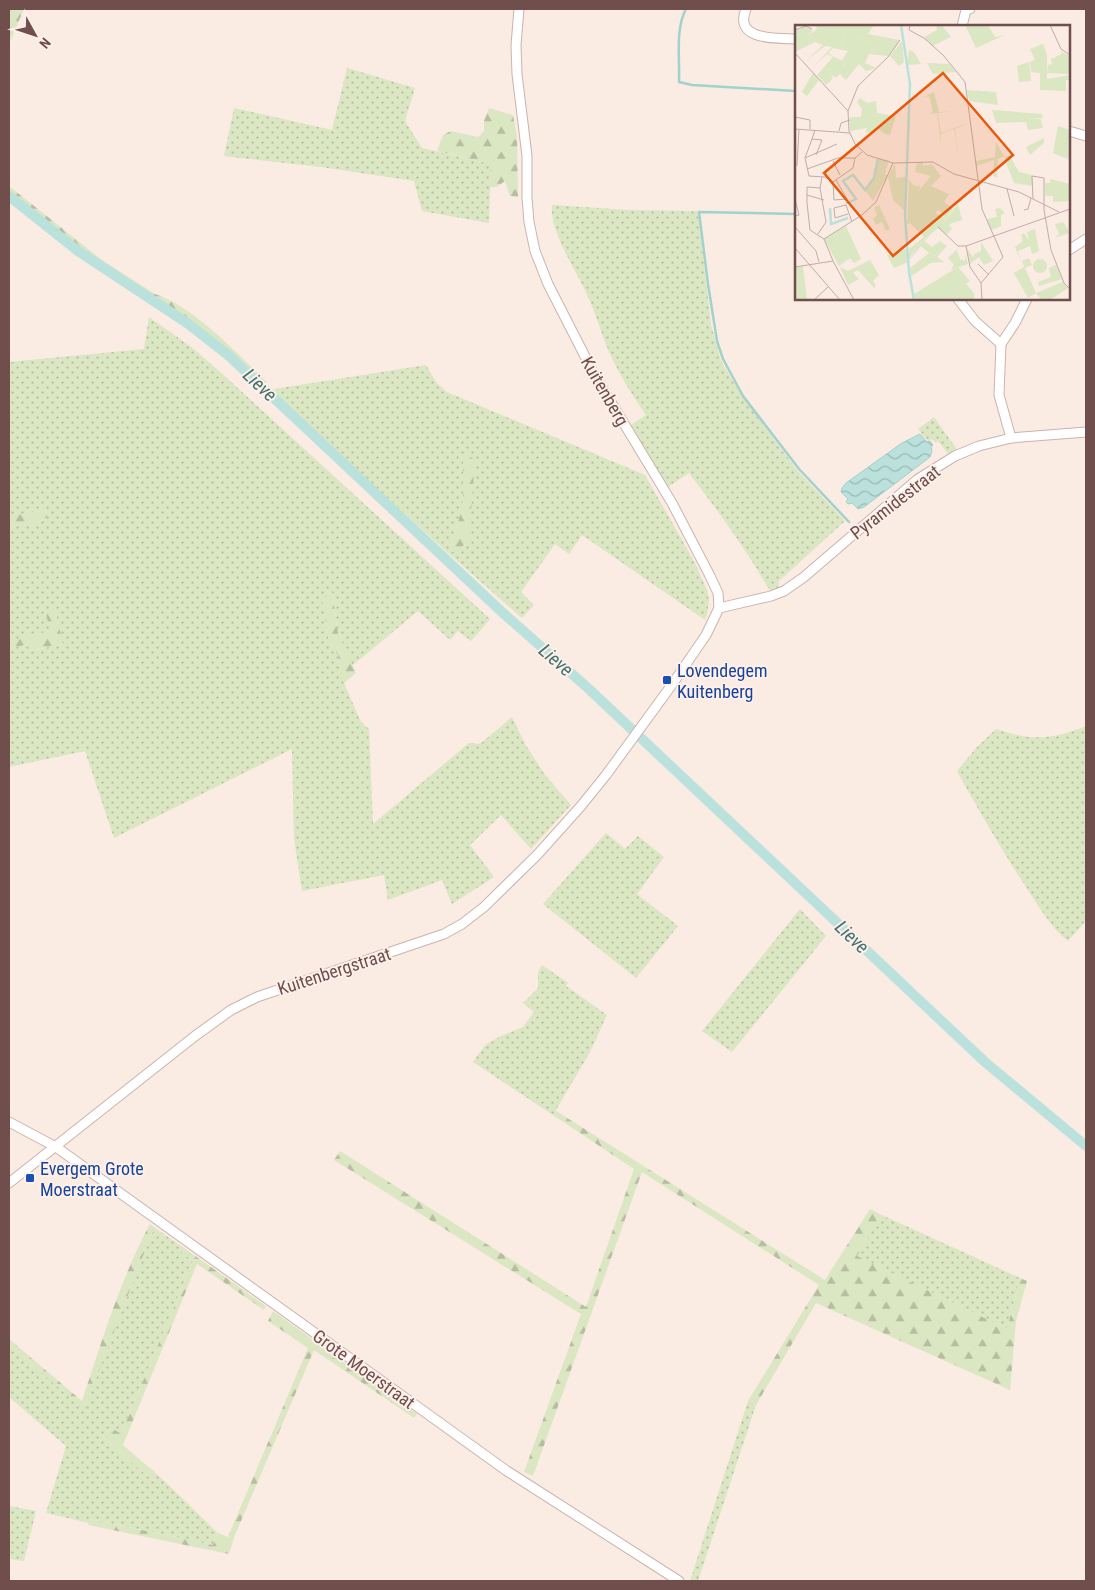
<svg xmlns="http://www.w3.org/2000/svg" width="1095" height="1590" font-family="'Roboto Condensed',sans-serif">
<style>
.grass{fill:url(#grass-dots);fill-rule:evenodd}
.forest{fill:url(#forest-firs)}
.water{fill:url(#water-waves);stroke:#a1d2cc}
.lines{fill:none;stroke-linecap:round;stroke-linejoin:round}
.stream{stroke:#a1d2cc;stroke-width:2.5}
.canal{stroke:#bae1dc;stroke-width:10}
.minor-casing{stroke:#ccb3ae;stroke-width:11}
.minor{stroke:#fff;stroke-width:9}
.transit-dot{fill:#1a4fb4;stroke:#fdefe9;stroke-width:2}
.labels{text-anchor:middle;dominant-baseline:central;stroke-width:4;stroke-linejoin:round;paint-order:stroke}
.street-label{font-size:18px;fill:#6f4e4c;stroke:#fdefe9}
.transit-label{font-size:18px;fill:#164399;stroke:#fdefe9;text-anchor:start}
.water-label{font-size:19px;font-style:italic;fill:#41736e;stroke:#fdefe9}
.inset-river{fill:none;stroke:#bae1dc;stroke-width:2.5}
.inset-road{fill:none;stroke:#c2aca7;stroke-width:1}
.view{fill:#e8590c;fill-opacity:0.15;stroke:#e8590c;stroke-width:2.5}
.inset-edge{fill:none;stroke:#6f4e4c;stroke-width:2.5}
</style>
<defs>
<pattern id="grass-dots" width="8" height="8" patternUnits="userSpaceOnUse" patternTransform="scale(1.25)"><rect width="8" height="8" fill="#dbe6c3"/><path d="M2 2h.1M6 6h.1" fill="none" stroke="#b6bda1" stroke-width="1.8" stroke-linecap="round"/></pattern>
<pattern id="forest-firs" width="22" height="20" patternUnits="userSpaceOnUse" patternTransform="scale(1.25)"><rect width="22" height="20" fill="#dbe6c3"/><path d="M5 1l3.5 6h-7zM16 11l3.5 6h-7z" fill="#b6bda1"/></pattern>
<pattern id="water-waves" width="16" height="10" patternUnits="userSpaceOnUse" patternTransform="scale(1.25)"><rect width="16" height="10" fill="#bae1dc"/><path d="M0 5q4-4 8 0t8 0" fill="none" stroke="#9bb9b5"/></pattern>
</defs>
<rect width="100%" height="100%" fill="#faebe3"/>
<!-- grass -->
<g class="grass">
<path d="M347 68 415 88 405 121 422 148 491 164 489 223 422 211 414 181 321 167 224 156 234 108 332 130Z"/>
<path d="M552 205 629 210 698 211 711 325 721 361 742 396 797 470 845 521 779 581 778 585 780 588 770 591C746 549 718 511 689 473L665 489 628 427 646 415C632 395 619 374 609 352 602 335 597 318 590 301 579 274 549 233 552 205Z"/>
<path d="M149 317 190 346 218 370 490 619 471 641 458 631 450 640 418 611 352 666 338 633 332 592 322 598 329 642 338 655 344 683 361 722 369 729 373 824 469 743 480 744 512 717 525 744 545 775 571 805 531 849 501 815 470 845 494 877 452 904 442 880 388 900 384 875 302 891 294 839 292 749 114 838 85 751 9 767V649L28 644 30 651 63 644 51 631 9 641V527L36 524 47 517V510L9 516V362L144 349Z"/>
<path d="M426 365 436 382 447 392 645 475 694 561 707 590 709 600 707 615 705 620 582 535 569 554 555 544 521 592 534 605 522 618 448 553 268 390ZM463 463 465 545 448 553 459 519 463 501Z"/>
<path d="M934 417 958 451 949 455 938 441 936 443 932 439 928 441 918 429Z"/>
<path d="M1086 726V921L1068 941C1050 927 1038 905 1026 887 1001 849 979 811 957 771L976 748 996 729C1032 741 1051 740 1086 726Z"/>
<path d="M606 833 625 849 638 836 664 857 637 894 678 926 636 978 543 904Z"/>
<path d="M800 909 826 936 732 1052 702 1031Z"/>
<path d="M542 965 568 983 566 986 607 1015 590 1052 553 1115 473 1062 485 1045 501 1036 523 1027 534 1012 523 1003 538 988V972Z"/>
<path d="M882 1215 1020 1278 1007 1329 856 1256Z"/>
<path d="M155 1228 184 1248 182 1253 193 1261 121 1434 105 1439 153 1481 158 1475 218 1533 213 1545 90 1519 89 1523 46 1513 66 1446 9 1397V1344L84 1409 151 1235Z"/>
<path d="M748 1401 756 1405 698 1581H690Z"/>
<path d="M9 1506 36 1511 24 1561 9 1559Z"/>
</g>
<!-- forest -->
<g class="forest">
<path d="M9 9H24L9 44Z"/>
<path d="M489 108 513 115 517 137 518 197 510 196 505 181 497 187H490L491 164 437 151 443 135 451 131 478 137 484 131V121Z"/>
<path d="M9 186 102 260 155 294C196 308 236 353 267 382L264 386 232 354 189 321 106 268 9 193Z"/>
<path d="M467 455 475 460 469 538C463 548 458 551 448 553L459 519 463 501V463L464 458Z"/>
<path d="M47 510V517L36 524 9 527V516Z"/>
<path d="M332 592 338 633 356 673 344 683 338 655 329 642 322 598Z"/>
<path d="M55 609 63 644 29 651 28 644 9 649V641L50 631 46 613Z"/>
<path d="M556 1111 825 1280 870 1209 882 1215 857 1256 1007 1329 1020 1278 1027 1281 1016 1321 1010 1390 816 1303 756 1405 748 1401 819 1285 642 1172 533 1476 524 1472 581 1314 334 1160 340 1151 586 1307 634 1169 553 1115Z"/>
<path d="M150 1224 155 1228 151 1235 84 1410 9 1344V1339L82 1401C102 1341 120 1280 150 1224Z"/>
<path d="M184 1248 266 1306 264 1310 197 1264 123 1445 158 1475 153 1481 105 1439 115 1430 121 1434 193 1261 181 1252Z"/>
<path d="M273 1311 417 1414 414 1418 314 1350 235 1535 229 1554 88 1525 89 1519 213 1545 218 1533 228 1537 308 1348 268 1321Z"/>
</g>
<!-- water -->
<path class="water" d="M920 434 927 442 930 441 933 445 931 447 932 451 930 457 864 507 858 509 852 503 848 504 846 502 848 499 841 492 842 488 846 483 902 443Z"/>
<g class="lines">
<!-- stream -->
<g class="stream">
<path d="M686 9C675 29 680 60 679 82L692 85 796 91"/>
<path d="M796 214 699 212 708 284 717 341 723 359 743 396 799 469 849 522"/>
</g>
<!-- canal -->
<path class="canal" d="M9 196 78 251 187 323 228 355 503 613 590 690 985 1062 1086 1146"/>
<defs>
<g id="minor">
<path d="M746 9C733 41 777 38 796 39"/>
<path d="M962 26 966 10 970 9"/>
<path d="M1069 131 1086 136"/>
<path d="M1069 250 1086 239"/>
<path d="M958 299 975 321 1001 344"/>
<path d="M1011 438 999 395 1001 344 1015 323 1027 299"/>
<path d="M719 608 771 596 784 591 804 577 918 479 955 456 979 446 1011 438 1086 432"/>
<path d="M9 1122 56 1147 507 1471 679 1581"/>
<path d="M9 1183 195 1036 231 1010 257 997 444 934 462 924 484 907 538 854 581 806 606 775 671 686 706 635 719 608 718 593 709 574 672 503 594 374 548 284 535 251 529 222 527 198V156L517 74 516 45 519 9"/>
</g>
</defs>
<!-- minor casing -->
<use href="#minor" class="minor-casing"/>
<!-- minor -->
<use href="#minor" class="minor"/>
</g>
<!-- markers -->
<g class="transit-dot">
<rect x="662" y="675" width="10" height="10" rx="2.5"/>
<rect x="25" y="1173" width="10" height="10" rx="2.5"/>
</g>
<g class="labels">
<!-- street labels -->
<g class="street-label">
<text transform="translate(605 391) rotate(60)">Kuitenberg</text>
<text transform="translate(895 502) rotate(-38)">Pyramidestraat</text>
<text transform="translate(334 971) rotate(-18)">Kuitenbergstraat</text>
<text transform="translate(364 1369) rotate(36)">Grote Moerstraat</text>
</g>
<!-- transit labels -->
<g class="transit-label">
<text x="677" y="670">Lovendegem<tspan x="677" dy="21">Kuitenberg</tspan></text>
<text x="40" y="1168">Evergem Grote<tspan x="40" dy="21">Moerstraat</tspan></text>
</g>
<!-- water labels -->
<g class="water-label">
<text transform="translate(260 385) rotate(43)">Lieve</text>
<text transform="translate(556 660) rotate(41)">Lieve</text>
<text transform="translate(852 937) rotate(43)">Lieve</text>
</g>
</g>
<!-- overview -->
<g transform="translate(795 25)">
<rect width="275" height="275" fill="#faebe3"/>
<path d="M21 0H53L49 10 86 19 80 28 74 27 68 37 81 43 71 46 64 39 51 55 45 49 41 53 36 49 38 53 31 60 22 50 38 32 51 37 45 45 62 26 46 23 49 11 46 10 43 22 20 15 15 10 22 4ZM141 0H151L148 2 156 12 137 21 129 12 142 5ZM170 0H193L200 12 210 10 181 23ZM11 1 17 5 13 9 20 16 0 27V6ZM107 16 109 37 104 41 95 31ZM248 19 252 30V54L275 50V55H271V66L245 65V48L236 47 235 37 240 35 235 24ZM265 26 275 31V49L252 48 253 40 257 39 256 34 267 29ZM234 37 236 56 224 57 222 41ZM132 38 154 39 161 47 138 49ZM18 48 24 55 12 71 7 67ZM172 65 201 67 203 80 174 76ZM65 73 72 78 81 76 82 88 101 91 95 110 90 109 81 102 80 107 70 108 72 103 55 106V92H66L67 84 62 77ZM197 85 247 89 248 93H233L246 94 248 103 233 105 231 97 201 98ZM263 101 275 105V121L271 120 275 122V135L258 128ZM249 113V118L235 130 231 122ZM201 117 209 131 203 134 202 153 198 151 199 135 181 141V136L200 132ZM214 130 224 147 237 150V161L219 158 209 132ZM84 134 94 135 90 149 93 150 78 176 70 165 79 153ZM122 137H128V141L137 139 146 151 136 161 154 169 149 177 158 184 151 193 143 185 140 188 151 193 148 198 163 179 167 195 154 199 157 204 151 210 143 203 124 219 114 234V224L129 212 115 198 112 199 114 154 118 160 126 162 122 168 136 151 120 147ZM100 138 101 153 111 152 110 186 98 175 93 152ZM255 154 275 159V176L258 177V171H250V158H255ZM84 180 95 204 91 206 87 197 81 200 78 194 82 190 79 183ZM205 183 210 188 206 190V201L196 205 192 194 202 192 200 184ZM268 197 275 208 260 213 264 209 260 199ZM229 208 237 220 223 226 226 236 220 222 228 216 226 210ZM129 216 137 222 145 216 152 221 140 231 126 221ZM186 217 198 236 189 240 184 232 175 239 171 222 179 233V229L186 226ZM134 228 142 234 116 251 115 243ZM234 233 237 240 230 243 241 268 268 257 273 263 255 275H247L241 268 233 273 219 248 229 242 227 236ZM75 235 84 250 78 256 81 260 79 263 63 245 58 248 64 254 53 260 45 242 53 246ZM261 240 267 254 244 261 243 257 256 252 254 243ZM8 241 12 275H1L0 242ZM163 242 175 256 171 259 179 268V275H121L119 269Z" fill="#dbe6c3"/>
<path d="M53 0H79L73 9 105 15 93 31 74 29 70 38 67 36 74 27 80 28 86 19 49 10 46 23 62 26 46 46 51 38 47 35 53 26 38 23 33 28 46 36 32 29 17 43 37 22 30 21 11 36 28 20 20 17 0 27 19 16 13 9 19 4 15 10 20 15 43 22 46 9 49 10ZM114 25 119 27 126 39 112 40ZM139 67 144 87 156 86 143 88 146 108 175 97 160 104 164 132 159 104 146 109V118L142 88 134 89 138 86 134 71 129 72ZM110 186 112 211 113 237 99 243 92 230 111 224ZM136 209 126 220 140 231 152 221 142 232 149 237 134 238 116 252 133 237 141 234 126 221 114 236 124 219ZM164 222 162 225 165 234 170 236V230L173 239 156 245 159 240 153 233ZM238 241a7 7 0 1 1 14 0a7 7 0 1 1-14 0Z" fill="#dbe6c3"/>
<path d="M240 204 244 226 237 229 232 207Z" fill="#dbe6c3"/>
<path d="M51 201 66 234 59 238 55 233 44 241 29 214Z" fill="#dbe6c3"/>
<path class="inset-river" d="M106 0 115 59 110 191 114 247 119 275M51 179 61 174 48 156 58 150 70 165 79 153 83 134M35 183 36 199 53 193"/>
<path class="inset-road" d="M115 0 114 5 129 13 148 30 170 57 187 184 208 232 186 258M255 0 266 24 275 30M0 5 11 1 17 4M0 28 53 86 54 106 60 119 72 130 98 138M53 86 63 61 93 32 105 15M0 92 15 95V104M0 104 55 108M20 105 17 114 27 115 21 130M44 106 46 98 55 95M17 114 10 133 14 151 30 152 38 157 58 143 60 133M10 133 42 119M38 136 45 150M98 138 138 137 159 149 224 167 264 187M2 141 4 104M12 144 43 133H60L67 127M38 157 39 175 52 174 41 155M25 163 12 162V178L15 205 29 214M212 164 219 191M12 170 29 175M0 174 4 190 0 191M238 174 237 151 249 153V185L256 225 269 258 275 264M229 185 233 184 236 173M53 189 40 193 39 183 51 180 57 197M0 202 21 226 24 237M143 202 163 221H171L275 184M23 209 31 197 25 163 27 152M171 221 175 242 186 258 187 275M0 223 45 275M38 236 59 275M183 239 194 250M0 242 38 236 29 214 67 190 81 177 98 138M19 275 33 262"/>
<path class="view" d="M148 48 218 130 98 231 29 148Z"/>
<rect width="275" height="275" class="inset-edge"/>
</g>
<!-- border -->
<rect width="1095" height="1590" fill="none" stroke="#6f4e4c" stroke-width="20"/>
<!-- north arrow -->
<g transform="translate(35 35) rotate(130)" stroke="#fdefe9" stroke-width="4" paint-order="stroke">
<path d="M0-4L9 19L0 12L-9 19Z" fill="#6f4e4c"/>
<text y="-8" font-size="14" font-weight="bold" text-anchor="middle" fill="#6f4e4c">N</text>
</g>
</svg>
